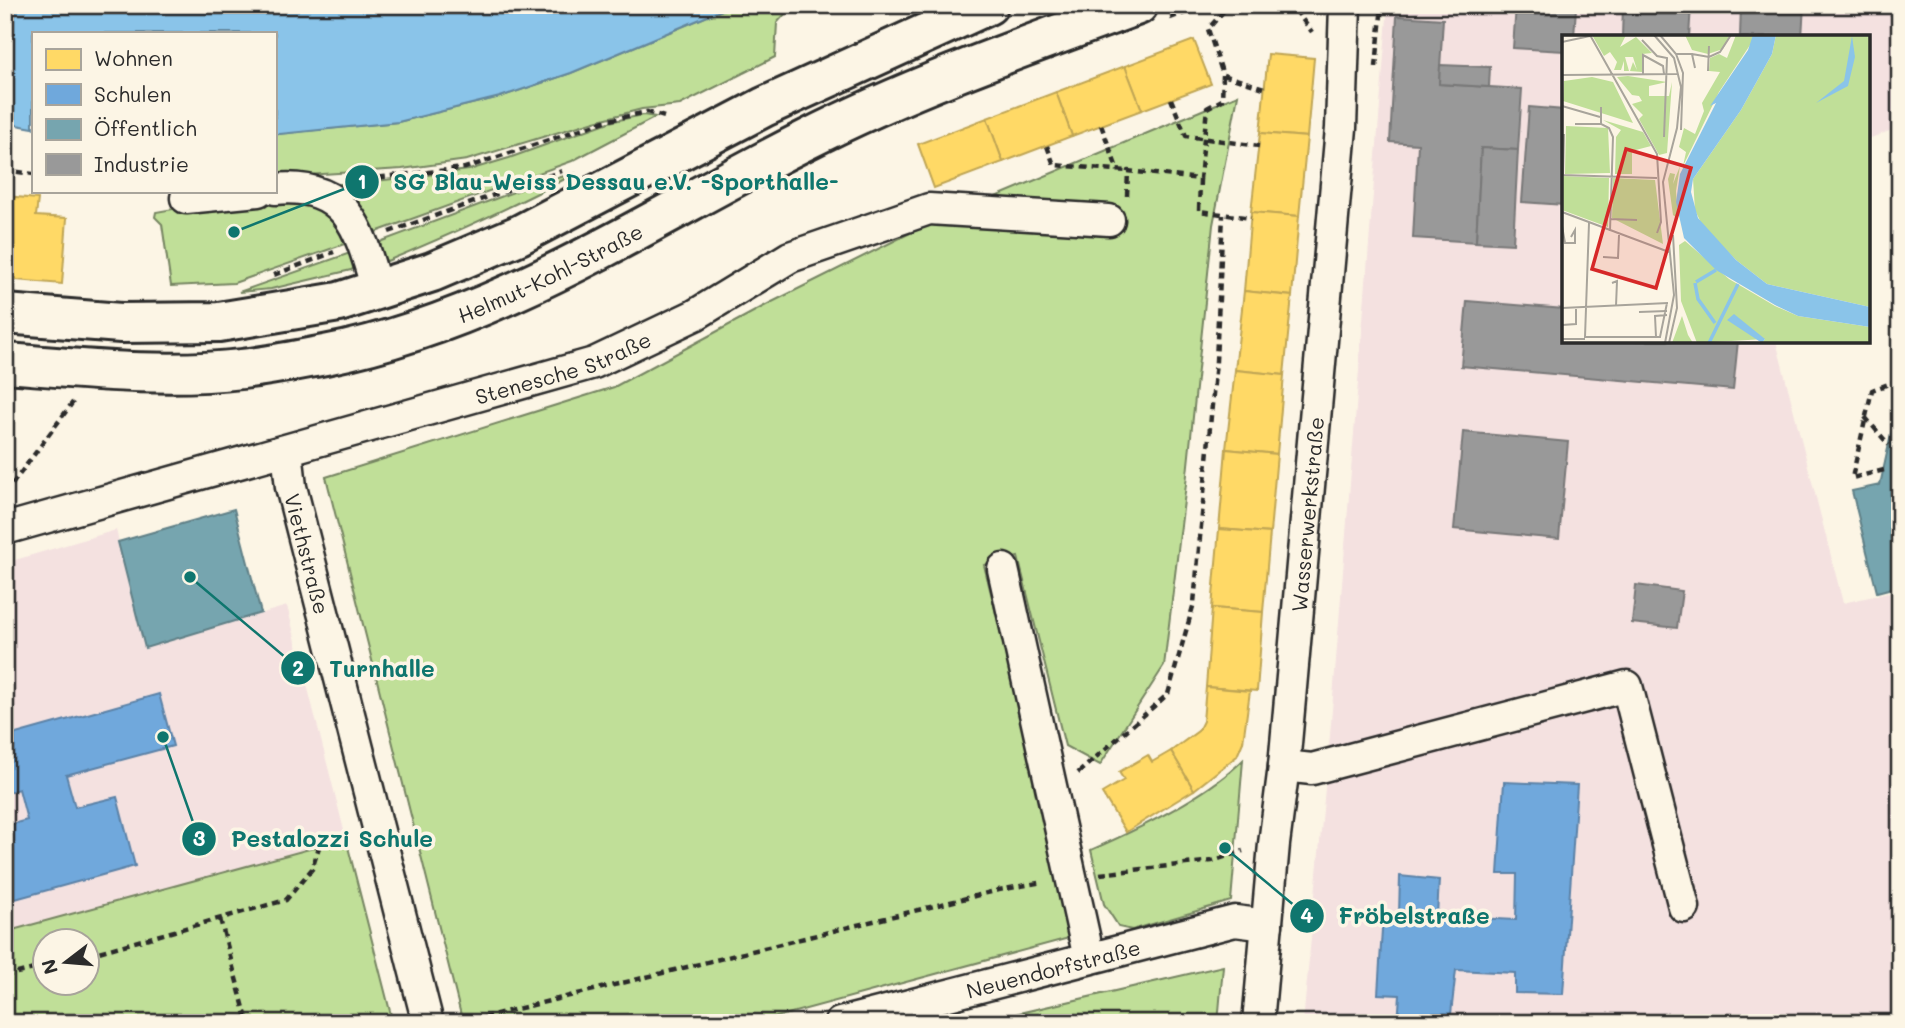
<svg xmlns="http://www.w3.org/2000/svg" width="1905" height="1028" font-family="Mali,sans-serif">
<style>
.built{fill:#f4e1e0;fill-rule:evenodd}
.green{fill:#c0df98;stroke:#768562;stroke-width:2;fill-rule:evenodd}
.water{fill:#8ac4e9;stroke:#64879d;stroke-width:2}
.homes{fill:#ffd966;stroke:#bfa554;stroke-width:2}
.schools{fill:#6fa8dc;stroke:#5b82a7;stroke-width:2}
.public{fill:#76a5af;stroke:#608087;stroke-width:2}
.industry{fill:#999;stroke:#787878;stroke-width:2}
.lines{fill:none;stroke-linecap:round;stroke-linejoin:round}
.minor-casing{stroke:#2b2b2b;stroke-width:35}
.major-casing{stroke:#2b2b2b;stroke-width:44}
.path{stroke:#2b2b2b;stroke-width:4.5;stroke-dasharray:7 5;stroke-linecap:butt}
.minor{stroke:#fcf5e5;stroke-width:30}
.major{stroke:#fcf5e5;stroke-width:38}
.labels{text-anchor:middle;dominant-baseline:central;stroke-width:7;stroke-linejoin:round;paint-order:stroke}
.street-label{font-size:21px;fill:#2b2b2b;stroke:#fcf5e5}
.inset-river{fill:none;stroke:#8ac4e9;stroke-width:3.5}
.inset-road{fill:none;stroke:#a8a49b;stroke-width:2}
.view{fill:#d62828;fill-opacity:0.15;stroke:#d62828;stroke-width:3.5}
.inset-edge{fill:none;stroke:#2b2b2b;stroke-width:3.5}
.leader{fill:none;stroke:#0f766e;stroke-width:2.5}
.callout-dot{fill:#0f766e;stroke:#fcf5e5;stroke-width:2.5}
.mark-label{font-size:21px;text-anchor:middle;font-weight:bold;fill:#fff}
.callout-label{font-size:23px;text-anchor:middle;font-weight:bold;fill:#0f766e;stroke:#fcf5e5;stroke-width:7;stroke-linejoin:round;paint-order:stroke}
</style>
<rect width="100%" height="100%" fill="#fcf5e5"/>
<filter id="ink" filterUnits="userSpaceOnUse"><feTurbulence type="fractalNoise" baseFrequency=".0143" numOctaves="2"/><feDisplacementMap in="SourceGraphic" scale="14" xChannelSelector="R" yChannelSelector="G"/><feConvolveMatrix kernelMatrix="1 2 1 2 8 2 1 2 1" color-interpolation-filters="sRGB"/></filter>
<g filter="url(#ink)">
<!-- built -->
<g class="built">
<path d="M1388 5H1900V127L1868 139V37H1564V341H1776L1843 603 1900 590V1023H1303L1330 735Z"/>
<path d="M116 530 146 647 287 606 393 1023H5V563ZM46 940H88V982H46Z"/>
</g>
<!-- green -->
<g class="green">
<path d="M734 5H793L777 23 775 57 680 105 642 109 595 121 467 160 402 169 275 177V134L398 122 500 97 571 73Z"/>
<path d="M1238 95 1213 225 1186 484 1164 666 1100 765 1065 746 1018 557 984 565 1063 884 1069 938 754 1023H463L326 477 614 387 768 304 912 232Z"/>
<path d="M643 115 656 117 572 161 370 234 316 184H350L469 170 509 158 609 122Z"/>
<path d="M576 173C515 206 452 234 387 261L379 257 377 246 382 241 535 184Z"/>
<path d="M278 196 330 210 353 241 234 283 171 286 162 224 155 217 156 212 201 204Z"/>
<path d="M353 252 358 267 351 270 271 289 239 292Z"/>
<path d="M1243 760 1231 901 1132 930 1119 927 1104 904 1091 850C1139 829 1206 797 1243 760Z"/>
<path d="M346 839 393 1023H5V932ZM88 940V982H46V940Z"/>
<path d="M1223 966 1218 1023H976Z"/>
</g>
<!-- water -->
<path class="water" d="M5 5H734L571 73 500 97 398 122 280 134H275V33H33V128L5 123Z"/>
<!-- homes -->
<g class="homes">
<path d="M1194 40 1211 84 1142 110 1125 66Z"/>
<path d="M1268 54 1314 58 1307 137 1260 133Z"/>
<path d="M1125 66 1142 110 1072 136 1056 92Z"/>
<path d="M1056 92 1072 136 1003 162 987 118Z"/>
<path d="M987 118 1003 162 934 188 918 144Z"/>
<path d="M1260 133 1307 137 1299 216 1251 212Z"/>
<path d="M5 196 38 199 36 216 67 218 62 284 5 279Z"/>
<path d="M1251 212 1299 216 1292 296 1244 291Z"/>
<path d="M1244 291 1292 296 1284 375 1235 370Z"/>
<path d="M1235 370 1284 375 1277 454 1226 449Z"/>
<path d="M1226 449 1277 454 1270 533 1219 529Z"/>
<path d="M1219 529 1270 533 1263 612 1212 608Z"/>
<path d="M1212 608 1263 612 1257 691 1206 687Z"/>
<path d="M1206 687 1250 691 1243 742 1237 756 1194 790 1171 751 1198 731 1203 721Z"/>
<path d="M1171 751 1194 790 1126 832 1102 793 1124 780 1119 772 1148 755 1152 762Z"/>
</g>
<!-- schools -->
<g class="schools">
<path d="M159 694 173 746 66 775 75 807 117 797 135 866 8 901 5 889V826L27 820 19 789 5 793V737Z"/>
<path d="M1504 782 1577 785 1563 994 1515 993V973L1456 970 1450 1023H1398L1400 995 1378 994 1383 913 1399 914 1400 876 1439 880 1437 916 1516 920 1517 874H1498Z"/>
</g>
<!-- public -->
<g class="public">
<path d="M1900 396V586L1877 592 1852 491 1880 485 1896 412 1892 399Z"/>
<path d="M234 509 261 613 145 648 118 542Z"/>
</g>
<!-- industry -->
<g class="industry">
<path d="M1516 5 1576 8 1574 37H1564V51L1513 48Z"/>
<path d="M1623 5H1691L1689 37H1622Z"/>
<path d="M1741 5H1804L1802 37H1740Z"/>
<path d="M1397 16 1443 19 1439 84 1522 89 1518 150 1481 148 1476 242 1413 238 1418 144 1390 142Z"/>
<path d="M1440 65 1490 67 1489 87 1439 84Z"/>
<path d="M1529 107 1564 110V205L1522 202Z"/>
<path d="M1481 148 1518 150 1513 244 1476 242Z"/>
<path d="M1467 301 1564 309V341H1738L1733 390 1461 366Z"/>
<path d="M1463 432 1568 442 1559 539 1454 529Z"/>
<path d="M1636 585 1682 591 1677 628 1632 623Z"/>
</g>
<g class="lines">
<defs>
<g id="minor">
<path d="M275 189C349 182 360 231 377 290"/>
<path d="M186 198 258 191"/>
<path id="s1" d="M287 451 291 487 428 1023"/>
<path id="s2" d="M5 529 594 363 695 315 790 257 929 209 1109 220"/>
<path d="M1003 569 1089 958"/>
<path d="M1284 766 1312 769 1627 686 1684 907"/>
<path id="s3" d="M840 1023 1235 921 1267 925"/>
<path id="s4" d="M1258 1023 1274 844 1284 766 1341 128 1345 5"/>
</g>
<g id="major">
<path d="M5 314 121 323 219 322 339 302 432 272 519 235 764 107 988 5"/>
<path id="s5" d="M5 363C84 369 163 378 242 369 269 366 298 360 325 355 499 321 650 218 806 140 912 86 1026 46 1138 5"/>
</g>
</defs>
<!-- minor casing -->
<use href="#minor" class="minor-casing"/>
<!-- major casing -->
<use href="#major" class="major-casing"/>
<!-- path -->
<g class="path">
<path d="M1285 5 1293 7 1312 32"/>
<path d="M1170 18 1208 5"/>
<path d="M1376 67 1382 5"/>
<path d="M1223 75 1264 88"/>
<path d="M1171 99 1186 136 1259 146"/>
<path d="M1101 125 1118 171"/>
<path d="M1047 146 1054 165 1128 171"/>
<path d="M5 170 33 174"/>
<path d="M1200 179 1199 211 1251 218"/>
<path d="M355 180 465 168 605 121 647 112 668 118"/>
<path d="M1127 196 1128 171 1200 179 1207 108 1222 100 1223 75 1208 29 1229 5"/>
<path d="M389 232 562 171"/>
<path d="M274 275 334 252"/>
<path d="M1865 417 1889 445"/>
<path d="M1884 470 1852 478 1872 390 1900 380"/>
<path d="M5 494 73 402"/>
<path d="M1078 773 1168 694 1194 603 1216 361 1223 215"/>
<path d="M1100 874 1212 861 1243 851"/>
<path d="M220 919 248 1023"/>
<path d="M88 955 286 900 312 869 319 847"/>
<path d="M5 976 46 966"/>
<path d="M460 1023 999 890 1043 882"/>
</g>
<!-- minor -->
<use href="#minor" class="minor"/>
<!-- major -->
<use href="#major" class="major"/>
</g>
</g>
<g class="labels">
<!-- street labels -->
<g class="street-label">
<text stroke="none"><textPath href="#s5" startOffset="562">Helmut-Kohl-Straße</textPath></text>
<text stroke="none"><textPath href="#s2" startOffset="581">Stenesche Straße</textPath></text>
<text stroke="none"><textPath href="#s4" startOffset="511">Wasserwerkstraße</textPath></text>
<text stroke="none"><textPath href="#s1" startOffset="105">Viethstraße</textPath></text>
<text stroke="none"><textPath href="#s3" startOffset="220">Neuendorfstraße</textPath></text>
</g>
</g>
<!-- overview -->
<g transform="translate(1562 35)">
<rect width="308" height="308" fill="#fcf5e5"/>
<path d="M30 0H64L58 12 74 2 90 18 80 19V37L68 36 71 27 75 35 71 22H63L67 36H62V26L59 35H52L55 27 48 17 42 21ZM123 0H168L161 14 146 19 130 15ZM174 0H191L192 4 157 57 121 131 124 117 117 112 122 93 133 99 142 76 140 68 158 37 147 36 148 23 157 19 165 23ZM214 0H308V272L205 249 174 225 140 190 133 175 131 144 179 75 210 19ZM66 41 105 47 87 51V61H107L110 47 105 118 97 120 77 84 81 80 70 69 80 66 77 61 70 60 55 42ZM30 42 51 47 71 88 1 66 2 46ZM41 85 81 97 89 111 70 116V139H53L54 102 59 95ZM4 91 46 93 48 138 3 139ZM118 131 114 156 116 184 111 180 106 144 108 138 113 139 111 149ZM0 141 47 143 46 192 0 175ZM51 143 93 145 101 209 50 183ZM123 206 167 244 213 271 236 281 308 292V308H200L203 304 135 308 119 266 117 210ZM120 281 126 300 131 308H110Z" fill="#c0df98"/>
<path d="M191 0H214L210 19 179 75 131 144 129 157 136 183 174 225 205 249 308 272V292L236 281 213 270 154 235 122 203 114 167 118 139 154 68 148 71 186 15ZM290 1 293 22 286 51 254 68 282 46ZM172 279 203 304 200 308 165 285Z" fill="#8ac4e9"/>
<path class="inset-river" d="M134 247 154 235M133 248 136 264 153 288M147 308 176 249"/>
<path class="inset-road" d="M28 0 95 119 99 187 95 198M92 0 112 23 119 52 115 93 101 147 112 260 103 308M98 0 114 19 121 38 119 95M80 5 95 21 105 23 102 102M0 7 28 1M114 19H130L133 33M130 19 147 22 158 17 169 0M146 36 147 11M81 39V20L101 31 102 39M0 40 115 39M0 71 38 82M39 72V89L47 93 51 102 48 196M13 89H39M0 140 95 143M1 140 2 99M0 177 107 217M49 184 75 185M27 188 23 302H98L105 268M0 191 3 208H13V195L9 202M41 222 56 223 57 200M50 248 55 246 54 271M0 273 106 268M77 277 105 276M0 290 14 289V272M94 302 93 281 105 280M0 304H23M107 308 115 273 111 200"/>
<path class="view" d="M64 114 129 133 94 253 30 234Z"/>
<rect width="308" height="308" class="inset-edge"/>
</g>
<!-- callouts -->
<path class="leader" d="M234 232L362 182M190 577L298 668M163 737L199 839M1225 848L1307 916"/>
<g class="callout-dot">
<circle cx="234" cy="232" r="7"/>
<circle cx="190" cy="577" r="7"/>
<circle cx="163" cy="737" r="7"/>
<circle cx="1225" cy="848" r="7"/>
<circle cx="362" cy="182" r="18"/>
<circle cx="298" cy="668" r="18"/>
<circle cx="199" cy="839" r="18"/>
<circle cx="1307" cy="916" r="18"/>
</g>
<g class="mark-label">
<text x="362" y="189">1</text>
<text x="298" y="676">2</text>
<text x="199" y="846">3</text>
<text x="1307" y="923">4</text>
</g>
<g class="callout-label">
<text x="616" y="190">SG Blau-Weiss Dessau e.V. -Sporthalle-</text>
<text x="382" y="677">Turnhalle</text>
<text x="332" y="847">Pestalozzi Schule</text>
<text x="1414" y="924">Fröbelstraße</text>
</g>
<!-- margin -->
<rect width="1905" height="1028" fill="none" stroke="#fcf5e5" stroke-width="28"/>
<rect x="14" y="14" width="1877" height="1000" fill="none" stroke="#2b2b2b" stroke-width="2.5" filter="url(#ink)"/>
<!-- legend -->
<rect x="32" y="32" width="245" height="161" fill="#fcf5e5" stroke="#a8a49b" stroke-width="2"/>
<rect x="46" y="49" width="35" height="21" fill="#ffd966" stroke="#a8a49b" stroke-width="2"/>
<text x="94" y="66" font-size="21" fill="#2b2b2b">Wohnen</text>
<rect x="46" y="84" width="35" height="21" fill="#6fa8dc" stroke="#a8a49b" stroke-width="2"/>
<text x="94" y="102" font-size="21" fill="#2b2b2b">Schulen</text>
<rect x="46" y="119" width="35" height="21" fill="#76a5af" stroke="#a8a49b" stroke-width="2"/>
<text x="94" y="136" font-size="21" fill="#2b2b2b">Öffentlich</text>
<rect x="46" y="154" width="35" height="21" fill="#999999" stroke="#a8a49b" stroke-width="2"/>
<text x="94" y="172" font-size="21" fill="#2b2b2b">Industrie</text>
<!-- north arrow -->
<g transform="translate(66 962) rotate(254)"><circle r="33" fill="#fcf5e5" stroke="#a8a49b" stroke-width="2"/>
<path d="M0-5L12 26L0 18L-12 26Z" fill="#2b2b2b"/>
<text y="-10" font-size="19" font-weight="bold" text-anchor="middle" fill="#2b2b2b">N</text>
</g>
</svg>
